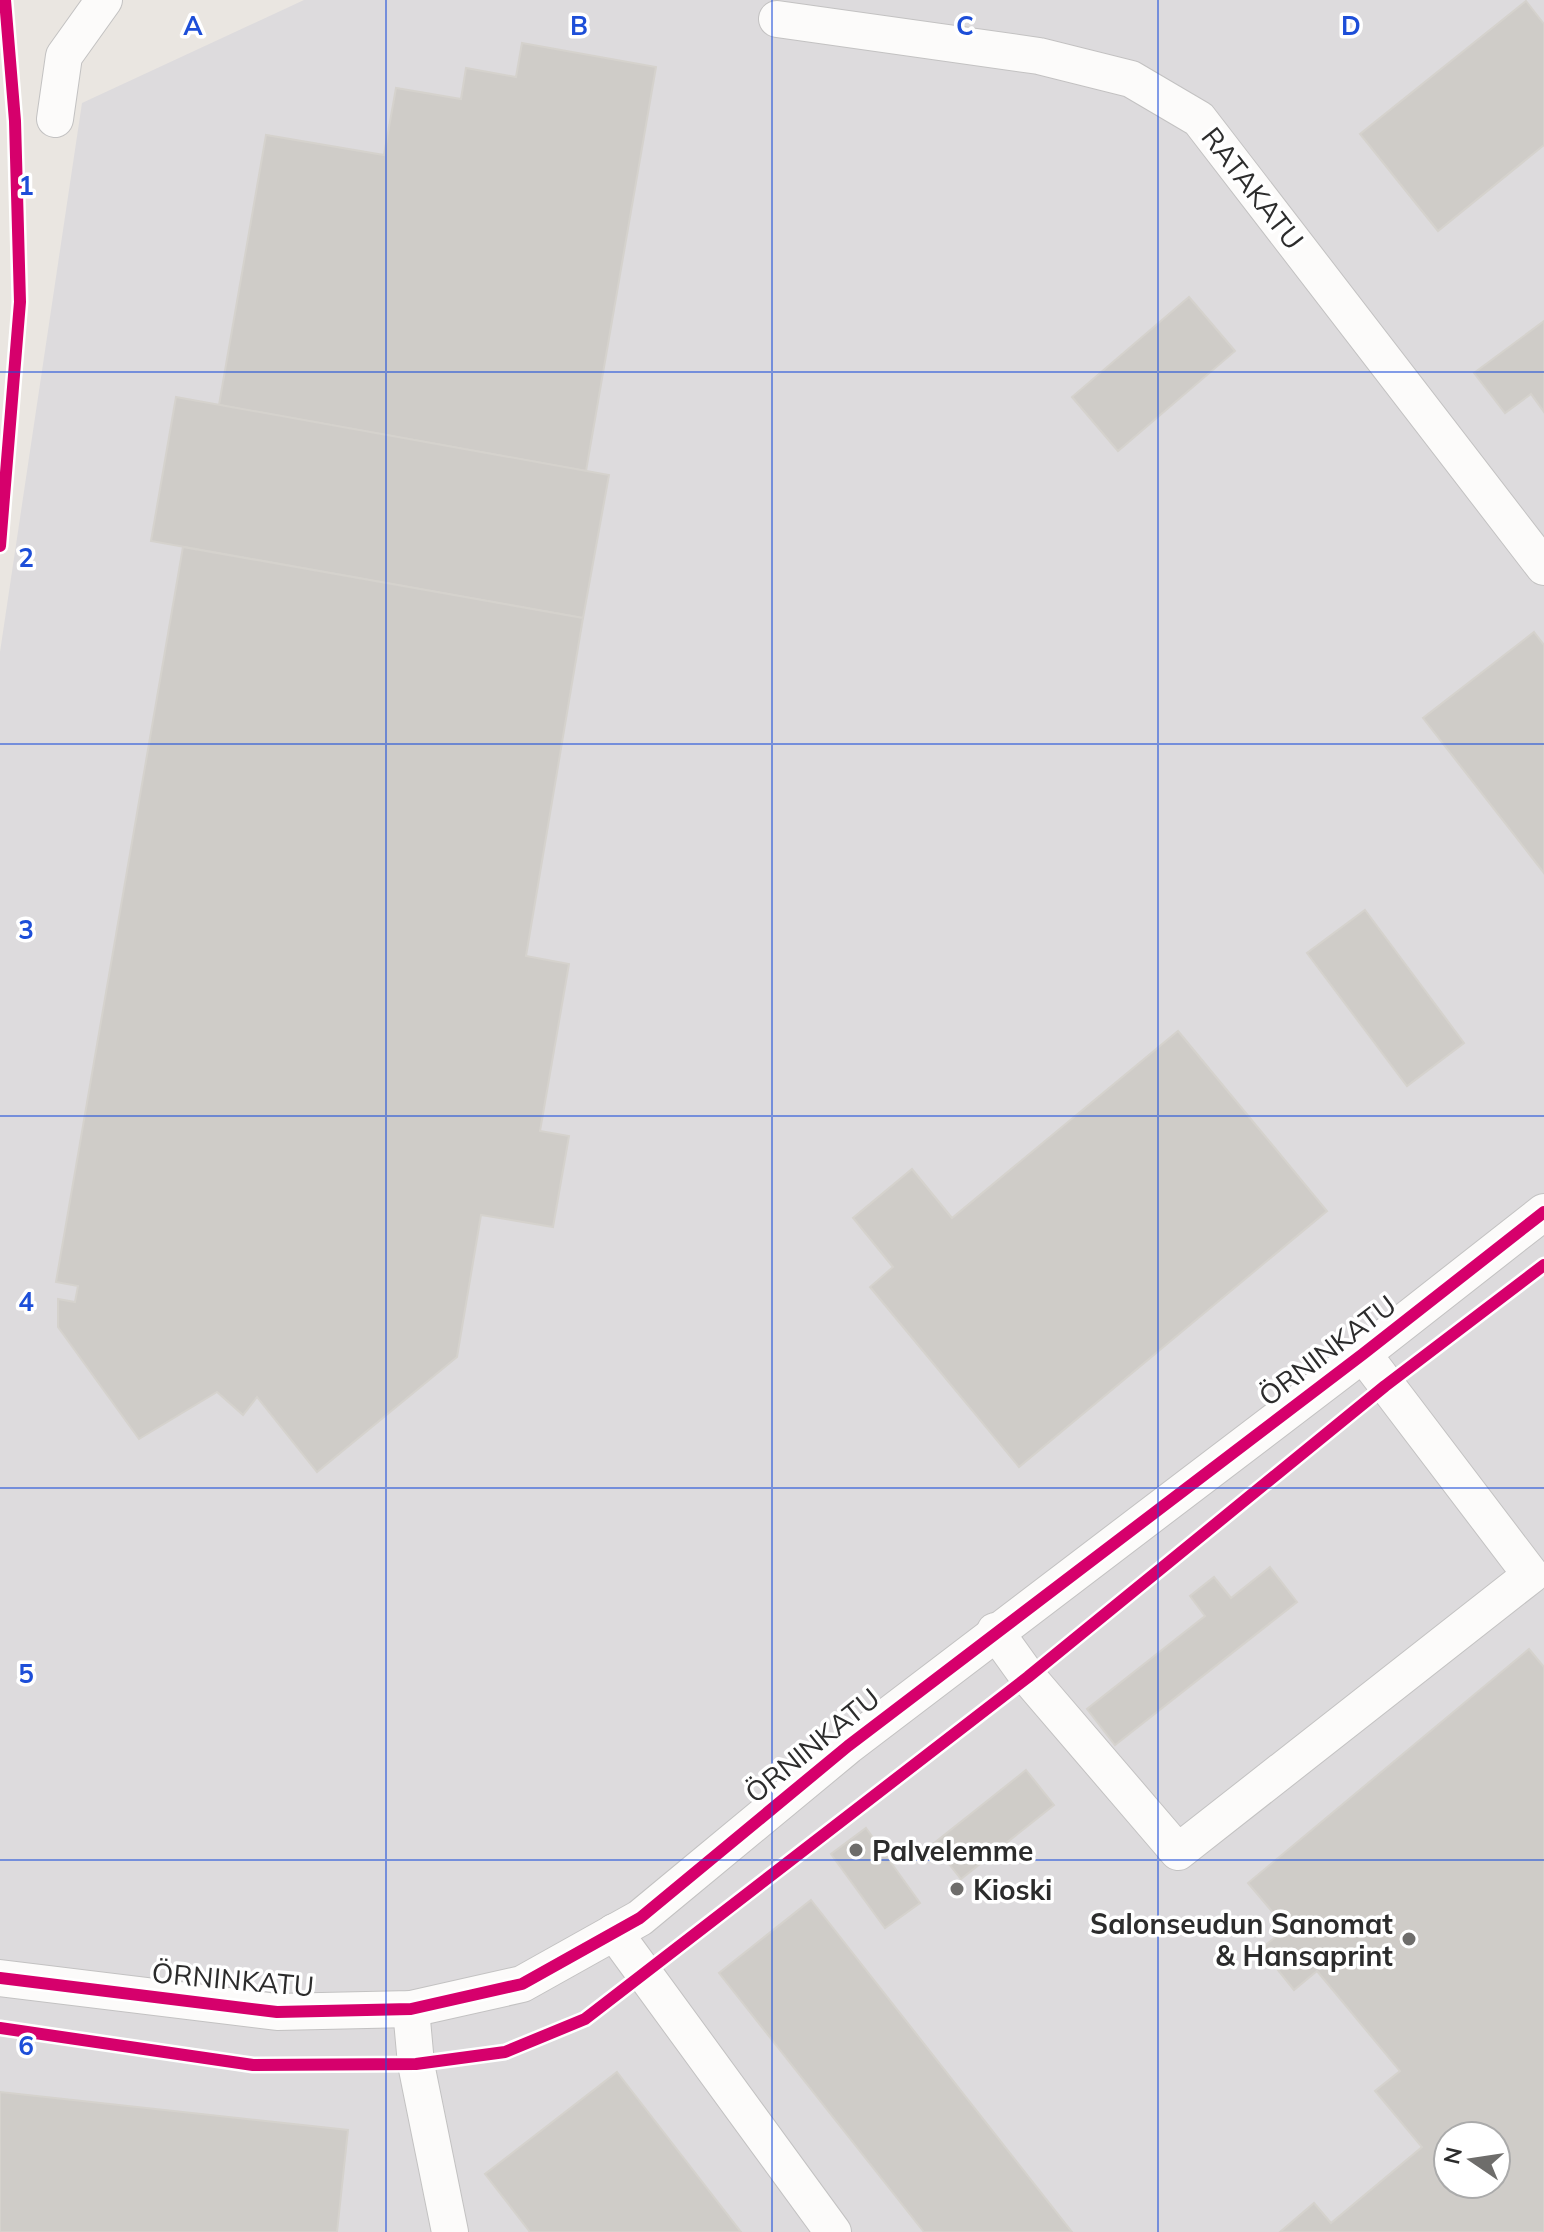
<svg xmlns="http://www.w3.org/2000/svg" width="1544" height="2232" font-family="Mulish,sans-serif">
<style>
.industrial{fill:#dddbdd;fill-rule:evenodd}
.building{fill:#cfccc8;stroke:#d5d2cd;stroke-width:2;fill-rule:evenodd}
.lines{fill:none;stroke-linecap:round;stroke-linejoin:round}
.minor-casing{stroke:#c3c2c2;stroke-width:38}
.minor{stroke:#fcfbfa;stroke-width:36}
.cycleway-casing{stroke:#fff;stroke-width:17}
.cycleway{stroke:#d6006c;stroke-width:12}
.grid{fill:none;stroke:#1d4ed8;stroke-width:2;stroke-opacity:0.55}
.poi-dot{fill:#6e6d6b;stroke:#fff;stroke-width:3}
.labels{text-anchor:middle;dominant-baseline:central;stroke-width:7;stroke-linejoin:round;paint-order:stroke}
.street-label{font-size:28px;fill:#2c2c2c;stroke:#fff}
.poi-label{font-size:28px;font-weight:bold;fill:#2c2c2c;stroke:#fff;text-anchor:start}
.grid-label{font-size:26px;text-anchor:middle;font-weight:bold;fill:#1d4ed8;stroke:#fff;stroke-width:7;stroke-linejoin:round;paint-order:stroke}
</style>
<rect width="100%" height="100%" fill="#eae6e1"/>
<!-- industrial -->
<path class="industrial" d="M304 0H1544V2232H0V652L82 103ZM1448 2136H1496V2184H1448Z"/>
<!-- building -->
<g class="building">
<path d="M1526 1 1544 24V145L1438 231 1360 134Z"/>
<path d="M522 43 656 67 586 471 219 405 266 135 384 155 396 88 461 99 466 68 516 77Z"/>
<path d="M1189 297 1235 351 1118 451 1072 397Z"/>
<path d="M1544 321V412L1531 394 1505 413 1474 373Z"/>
<path d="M176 397 609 475 583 618 151 541Z"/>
<path d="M183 547 583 618 526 956 569 964 540 1131 569 1136 553 1227 481 1215 457 1357 317 1472 257 1397 243 1415 217 1392 139 1439 58 1327V1299L75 1302 78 1286 56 1282Z"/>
<path d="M1534 632 1544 645V873L1423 718Z"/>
<path d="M1365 910 1464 1043 1407 1086 1307 953Z"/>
<path d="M1178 1031 1327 1211 1019 1467 870 1287 893 1267 853 1218 912 1169 952 1218Z"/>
<path d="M1270 1567 1297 1602 1115 1745 1087 1709 1205 1616 1190 1596 1214 1577 1231 1598Z"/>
<path d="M1529 1649 1544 1667V2232H1280L1314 2203 1331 2223 1422 2147 1375 2091 1400 2071 1317 1971 1294 1990 1261 1949 1286 1928 1248 1883ZM1448 2136H1496V2184H1448Z"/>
<path d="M1026 1770 1054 1805 961 1879 933 1844Z"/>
<path d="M866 1828 920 1903 885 1928 831 1854Z"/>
<path d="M811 1900 1072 2232H924L719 1973Z"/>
<path d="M617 2072 741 2232H530L485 2174Z"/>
<path d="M0 2092 348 2130 337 2232H0Z"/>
</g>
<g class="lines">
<defs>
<g id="minor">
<path d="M777 19 1039 56 1131 79 1199 119 1544 567"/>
<path d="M55 119 64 56 104 0"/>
<path d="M995 1631 1028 1677 1178 1852 1531 1575 1363 1354"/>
<path d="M614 1932 833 2232"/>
<path d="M0 1978 277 2012 411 2009 522 1984 640 1918 848 1746 1363 1354 1544 1212"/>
<path d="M411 2009 416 2064 450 2232"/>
</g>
</defs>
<!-- minor casing -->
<use href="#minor" class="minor-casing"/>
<!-- minor -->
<use href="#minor" class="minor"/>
<defs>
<g id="cycleway">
<path d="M0 546 20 302 15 121 5 0"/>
<path d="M0 1978 277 2012 411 2009 522 1984 640 1918 848 1746 1363 1354 1544 1212"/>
<path d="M0 2028 253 2065 416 2064 505 2052 585 2019 1028 1677 1385 1386 1544 1265"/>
</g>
</defs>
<!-- cycleway casing -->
<use href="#cycleway" class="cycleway-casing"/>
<!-- cycleway -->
<use href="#cycleway" class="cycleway"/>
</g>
<!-- grid -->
<path class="grid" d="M386 0V2232M772 0V2232M1158 0V2232M0 372H1544M0 744H1544M0 1116H1544M0 1488H1544M0 1860H1544"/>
<!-- markers -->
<g class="poi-dot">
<circle cx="856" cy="1850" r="8"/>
<circle cx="957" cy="1889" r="8"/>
<circle cx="1409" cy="1939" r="8"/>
</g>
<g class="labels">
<!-- street labels -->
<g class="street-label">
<text transform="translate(1253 188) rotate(52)">RATAKATU</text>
<text transform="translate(1327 1350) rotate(-37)">ÖRNINKATU</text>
<text transform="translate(812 1745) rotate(-39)">ÖRNINKATU</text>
<text transform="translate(233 1979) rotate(5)">ÖRNINKATU</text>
</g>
<!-- poi labels -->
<g class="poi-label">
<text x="872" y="1850">Palvelemme</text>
<text x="973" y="1889">Kioski</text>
<text x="1393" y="1923" text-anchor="end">Salonseudun Sanomat<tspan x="1393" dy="32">&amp; Hansaprint</tspan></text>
</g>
</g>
<g class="grid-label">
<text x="193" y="35">A</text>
<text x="579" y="35">B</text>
<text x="965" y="35">C</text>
<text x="1351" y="35">D</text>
<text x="26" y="195">1</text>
<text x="26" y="567">2</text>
<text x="26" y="939">3</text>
<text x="26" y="1311">4</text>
<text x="26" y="1683">5</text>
<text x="26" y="2055">6</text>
</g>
<!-- north arrow -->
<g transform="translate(1472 2160) rotate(283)"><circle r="38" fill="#ffffff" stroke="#ababab" stroke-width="2"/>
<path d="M0-6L14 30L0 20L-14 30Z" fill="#6e6d6b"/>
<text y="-12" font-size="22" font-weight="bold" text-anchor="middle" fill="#2c2c2c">N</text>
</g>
</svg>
